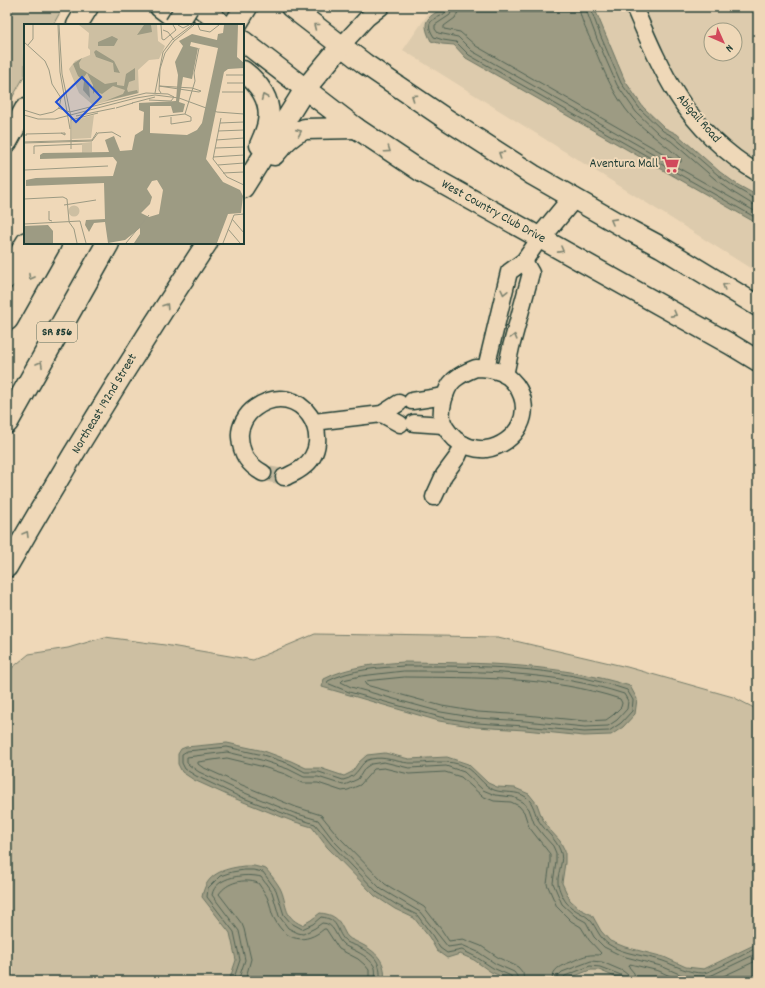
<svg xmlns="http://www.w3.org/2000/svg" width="765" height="988" font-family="Dekko,sans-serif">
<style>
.built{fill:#ddcbad;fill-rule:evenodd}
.green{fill:#cdbfa2;stroke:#767e6b}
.water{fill:#9d9b83;stroke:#6b7563}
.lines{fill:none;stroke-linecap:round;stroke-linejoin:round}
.shore{stroke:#516354;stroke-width:1}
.minor-tunnel{stroke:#c5b99e;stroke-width:16;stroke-dasharray:16 8;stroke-linecap:butt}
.minor-casing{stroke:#1f3d34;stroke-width:19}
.tertiary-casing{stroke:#1f3d34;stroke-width:23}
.motorway-casing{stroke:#1f3d34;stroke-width:25}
.minor{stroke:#efd8b8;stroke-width:16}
.tertiary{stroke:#efd8b8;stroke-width:20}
.motorway{stroke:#efd8b8;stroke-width:22}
.motorway-bridge-casing{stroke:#1f3d34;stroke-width:25;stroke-linecap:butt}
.motorway-bridge{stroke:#efd8b8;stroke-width:22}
.oneway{stroke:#7d836f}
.labels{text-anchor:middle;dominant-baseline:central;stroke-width:4;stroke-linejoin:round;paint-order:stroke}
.shield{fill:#efd8b8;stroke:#5d6c5c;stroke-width:1}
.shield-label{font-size:12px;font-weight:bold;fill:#1f3d34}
.street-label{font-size:13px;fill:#1f3d34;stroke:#efd8b8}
.poi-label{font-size:13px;fill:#1f3d34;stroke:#efd8b8;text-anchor:end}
.inset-road{fill:none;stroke:#9c9a83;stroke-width:1}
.view{fill:#1d4ed8;fill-opacity:0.15;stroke:#1d4ed8;stroke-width:2}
.inset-edge{fill:none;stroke:#1f3d34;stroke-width:2}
</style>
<rect width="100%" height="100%" fill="#efd8b8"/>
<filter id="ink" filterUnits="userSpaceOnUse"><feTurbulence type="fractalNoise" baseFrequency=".025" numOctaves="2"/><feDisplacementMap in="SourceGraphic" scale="8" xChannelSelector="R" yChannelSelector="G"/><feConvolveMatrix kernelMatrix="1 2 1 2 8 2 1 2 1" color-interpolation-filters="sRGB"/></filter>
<g filter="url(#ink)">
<!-- built -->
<path class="built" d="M433 7H758V273L403 50ZM711 30H735V54H711Z"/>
<!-- green -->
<g class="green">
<path d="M7 7H63L53 25H25V75L7 107Z"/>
<path d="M315 634 498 637 627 667 733 697 758 710V981H7V672L29 654 68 648 105 637 165 645 253 660Z"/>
</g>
<!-- water -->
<g class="water">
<path d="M447 7H594L625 81 643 107 665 128 677 134 720 172 738 185 758 196V224L466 58 454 45 442 44 431 41C420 20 428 16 447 7Z"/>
<path d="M404 662C480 663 557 663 630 686L637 699 635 714 623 727 611 735 584 736 525 730 476 727 439 721 322 687 324 679C349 666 377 664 404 662Z"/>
<path d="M227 743 264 751 291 761 306 768H320L344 776 352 772 358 763 367 755 385 753 409 759 447 757 468 764 488 783 497 787 515 788 529 794 537 804 542 818 550 830 560 841 565 851V863L562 883 570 900 580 909 592 915 601 931 610 941 625 947 664 957 686 967 704 969 758 943V981H624L599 970H590L562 981H513L491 972 474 960 460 954 447 958 437 951 429 937 414 918 395 909 375 896 327 847 312 827 292 821 236 799 194 780 182 772 178 764V754L181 749 186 747Z"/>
<path d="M244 866H254L266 869C271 875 276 881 280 888 288 904 282 916 302 925L311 920 320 913C330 914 338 917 342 927 344 930 345 934 348 937 351 940 356 941 359 943 376 951 387 962 384 981H227L230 978 236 960 230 933 202 897C206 874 222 869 244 866Z"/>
</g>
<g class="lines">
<!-- shore -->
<g class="shore">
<path d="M448 7C446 22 419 14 434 37L443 40 456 42 469 55 758 219"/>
<path d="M453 7 450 15 435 25V29L438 33 458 37 472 51 758 213"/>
<path d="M459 7 458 12 455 18 444 26V29L460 32 476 46 659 151 678 162H681V159C665 144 647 133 632 117 614 96 604 72 594 47 589 36 580 19 579 7"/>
<path d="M585 7 597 39 617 85 636 112 659 134 671 141 715 179 734 193 752 204 758 205"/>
<path d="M590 7 601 37 621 83 640 109 663 131 674 137 718 175 736 188 755 199 758 200"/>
<path d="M404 666C478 666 556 665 627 690L633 700 632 711 621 723 609 731 584 732 525 726 477 723 440 717 349 692 327 683 328 681C351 669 379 668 404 666Z"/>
<path d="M404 671C477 671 554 671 624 694L628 701 627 709 617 720 608 726 585 727 525 721 477 718 441 712 351 687 341 682 343 680 361 676Z"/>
<path d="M405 677C476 678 551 676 620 699L622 703 621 707 613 715 606 720 585 721 526 715 478 712 442 706 366 685 365 683 367 681Z"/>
<path d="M233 981 240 960 234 932 207 897 208 888 220 876 232 872 244 870H253L263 872 276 890 284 915 291 923 302 929 313 924 321 917C341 919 335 933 347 942 350 944 355 945 359 947 376 956 381 962 380 981"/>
<path d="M238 981 245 960 239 931 212 895C215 876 247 873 261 877L272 892 279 916 288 928 298 933 303 934 315 928 322 923C335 923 335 937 343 944 346 947 350 948 354 950 362 954 372 960 375 968 376 972 375 977 375 981"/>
<path d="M245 981 251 959 244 929 242 924 219 894C227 882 244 878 258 883 262 889 267 895 269 902 271 907 271 914 275 920 286 941 305 945 324 929H326L339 949 358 959 365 965 369 970V981"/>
<path d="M513 981 511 976 493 968 476 957 462 950 447 953 440 948 432 935 417 915 397 905 378 893 331 844 315 824 293 817 238 796 196 776 185 769 182 763V754L187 751 227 747 263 755 290 764 305 772H319L343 780C360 777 359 761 371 759 385 756 396 762 409 763 428 764 449 758 466 767 477 773 482 785 494 790 505 794 516 790 526 797 534 803 534 813 539 821 545 831 556 839 560 850 565 861 557 872 558 883 558 888 563 898 566 902 572 910 581 912 588 918 595 923 598 937 608 944 624 955 646 955 663 961 677 966 688 973 703 973 713 972 748 952 758 947"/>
<path d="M518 981 517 976 514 972 496 964 478 952 462 945 448 947 420 912 381 889 334 841 318 820 294 813 240 791 199 772 189 765 187 762V757L227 752 261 760 288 769 304 777H318L343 785 347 784 358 779 365 768 371 764 384 762 409 768 446 766 464 772 483 790 495 795 513 797 523 802 529 809 534 823 543 835 553 846 556 853V862L553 883 562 904 575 916 586 922 594 937 604 947 622 956 661 966 684 976 703 978 708 977 758 953"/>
<path d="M524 981 523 973 518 967 499 958 481 946 463 939 449 941 441 929 424 907 385 884 339 837 321 815 296 807 242 785 202 767 198 764V762L227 758 260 766 285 774 303 783H318L342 791 348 790 360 785 374 769 384 768 409 774 445 772 461 777 482 796 494 801 511 802 519 806 524 812 529 827 550 854V862L547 884 557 907 571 921 581 927 589 940 601 953 599 955C586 954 582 957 571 962 561 966 552 968 552 981"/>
<path d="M558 981V976L562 972 591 961 602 962 623 971 628 975 629 981"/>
<path d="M563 981V978L565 976 590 966 600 967 621 975 624 978V981"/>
<path d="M635 981 634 973 629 967 630 964 659 971 681 981"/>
<path d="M713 981 758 960"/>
</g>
<!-- minor-tunnel -->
<path class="minor-tunnel" d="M263 473 284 477"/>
<defs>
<g id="minor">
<path d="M634 7C647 37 660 68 677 95 696 126 727 155 758 173"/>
<path d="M341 46 367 18 381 7"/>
<path d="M476 368C484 368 492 369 500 372 506 374 512 380 516 385 535 412 517 444 486 449 476 450 463 446 455 439 452 436 446 429 444 425 438 413 445 388 454 380 461 374 468 371 476 368Z"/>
<path d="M486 368 509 272 524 261 540 238"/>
<path d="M505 375 511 347 531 273 524 261"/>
<path d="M412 401 445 396"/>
<path d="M382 414 400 424"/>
<path d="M314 422 382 414 399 403"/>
<path d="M414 423 443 425"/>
<path d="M263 473C248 465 241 454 240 437 239 427 246 414 255 408 300 375 340 441 302 468 297 472 291 474 286 477H284"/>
<path d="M434 497 444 475 458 456 463 444"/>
</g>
<g id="tertiary">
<path d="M160 7 184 25"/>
<path d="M200 7 223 25"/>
<path d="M291 7 365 64 446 119 533 175 631 231 661 247 758 306"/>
<path d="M77 25 88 7"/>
<path d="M243 41 356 128 422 172 730 344 758 361"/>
<path d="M243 71C259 83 272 101 268 122 267 130 263 138 260 145"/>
<path d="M7 142 25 109"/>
<path d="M274 155C283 144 291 134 305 129L356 128"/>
<path d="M243 188 305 89 341 46"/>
<path d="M540 238 573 198"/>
<path d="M7 567C70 457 137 349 207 243"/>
</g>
<g id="motorway">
<path d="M235 25 246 7"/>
<path d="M7 277 27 243"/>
<path d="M7 319 50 243"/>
<path d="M7 422 108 243"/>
</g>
</defs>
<!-- minor casing -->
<use href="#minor" class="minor-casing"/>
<!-- tertiary casing -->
<use href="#tertiary" class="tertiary-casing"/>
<!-- motorway casing -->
<use href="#motorway" class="motorway-casing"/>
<!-- minor -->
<use href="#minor" class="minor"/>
<!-- tertiary -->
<use href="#tertiary" class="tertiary"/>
<!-- motorway -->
<use href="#motorway" class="motorway"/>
<defs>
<path id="motorway-bridge" d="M176 25 187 7"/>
</defs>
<!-- motorway-bridge casing -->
<use href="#motorway-bridge" class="motorway-bridge-casing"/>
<!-- motorway-bridge -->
<use href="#motorway-bridge" class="motorway-bridge"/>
</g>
<!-- one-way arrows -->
<defs><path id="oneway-chevron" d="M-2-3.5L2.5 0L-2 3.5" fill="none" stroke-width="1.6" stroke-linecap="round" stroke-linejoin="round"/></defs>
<g class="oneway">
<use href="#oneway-chevron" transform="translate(316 26) rotate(-142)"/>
<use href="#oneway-chevron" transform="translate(264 97) rotate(-113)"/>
<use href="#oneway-chevron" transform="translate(414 97) rotate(-146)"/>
<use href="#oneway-chevron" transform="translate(299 132) rotate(-24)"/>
<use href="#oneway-chevron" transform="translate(388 150) rotate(34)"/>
<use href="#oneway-chevron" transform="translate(501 154) rotate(-147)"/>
<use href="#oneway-chevron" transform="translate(613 221) rotate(-151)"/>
<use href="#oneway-chevron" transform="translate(561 250) rotate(29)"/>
<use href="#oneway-chevron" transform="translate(31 277) rotate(119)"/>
<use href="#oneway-chevron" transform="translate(725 286) rotate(-148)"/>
<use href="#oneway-chevron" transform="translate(504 292) rotate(103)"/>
<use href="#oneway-chevron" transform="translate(166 306) rotate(-57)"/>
<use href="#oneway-chevron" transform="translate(674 314) rotate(29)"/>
<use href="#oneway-chevron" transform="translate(514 337) rotate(-75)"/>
<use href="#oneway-chevron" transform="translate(40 364) rotate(-61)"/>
<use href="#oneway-chevron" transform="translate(26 534) rotate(-59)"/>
</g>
</g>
<!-- icons -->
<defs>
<symbol id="supermarket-bare" viewBox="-9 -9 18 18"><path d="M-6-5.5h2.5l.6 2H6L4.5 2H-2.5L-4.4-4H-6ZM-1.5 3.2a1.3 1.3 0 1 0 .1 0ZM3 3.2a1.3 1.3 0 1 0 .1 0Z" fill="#d1495b" stroke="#efd8b8" stroke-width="2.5" paint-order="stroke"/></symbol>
</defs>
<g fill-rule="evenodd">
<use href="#supermarket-bare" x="658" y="152" width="25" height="25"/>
</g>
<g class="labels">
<!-- shield labels -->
<rect class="shield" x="37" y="322" width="40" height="20" rx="3"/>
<g class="shield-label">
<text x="57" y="332">SR 856</text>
</g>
<!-- street labels -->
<g class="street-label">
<text transform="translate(698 119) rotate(49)">Abigail Road</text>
<text transform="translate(493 212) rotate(29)">West Country Club Drive</text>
<text transform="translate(105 404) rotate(-59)">Northeast 192nd Street</text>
</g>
<!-- poi labels -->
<g class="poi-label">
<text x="658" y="164">Aventura Mall</text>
</g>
</g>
<!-- overview -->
<g transform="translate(24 24)">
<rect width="220" height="220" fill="#efd8b8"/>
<path d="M55 1H133L134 17 141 22 135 35 125 36 114 46 115 69 69 81 55 69 45 45 51 37 66 31V26L64 24 65 9ZM70 91 67 114 48 115V97ZM68 118V128L58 129V119ZM44.5 187a5.5 5.5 0 1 1 11 0a5.5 5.5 0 1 1-11 0Z" fill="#cdbfa2"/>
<path d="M120 1H127L128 8 113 11ZM200 1H214L213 33 220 39V44L204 45 200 48 182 135 199 158 216 166 219 172 217 189 204 190 193 219H110L116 210V204L101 216 84 219 81 198 70 199 65 208 61 201 62 196 81 195 80 159 2 162V156L12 154 89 152 93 138 89 133 16 135V131L19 129 85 128 81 116 90 112 96 127 108 126 111 111 119 106 120 88 115 86V79L152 77 154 51 151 38 159 22 155 17 168 10 193 16 194 10 199 9ZM167 18 194 24 178 99 173 106 163 111 126 109V82H147L149 89 159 88 161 80 155 78 159 53 168 55 174 24 166 22ZM133 156 139 166 135 190 125 193 117 189 126 180 128 173 123 165 128 157ZM88 12 94 15 90 22H74V18ZM72 26 90 37 96 49 90 48 89 39 72 33 70 28ZM58 34 55 39 56 44 81 60 93 58V61L100 62 102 50 111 44V56L105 58 103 65 104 68 113 66 114 69 81 77 99 70 101 66 89 62 78 70 71 67 69 70V61L63 49 60 53 65 62 66 74 59 66 60 57 54 52 49 40ZM24 201 29 207V219H33H0V202Z" fill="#9d9b83" fill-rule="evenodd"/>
<path class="inset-road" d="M34 1 36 48 46 105M35 1 38 50 47 93V125M137 1 138 15 140 16 152 6 149 1M154 1 159 4 165 1M174 1 176 6 186 8 195 1M139 6 144 8 150 16M0 18 21 37 25 46M4 21 9 15V1M202 51H220M203 59H219M135 62 168 64 177 67 175 68ZM198 68H220M131 69 139 28 148 16 168 1M137 69 135 66 136 45 141 29 150 17 170 1M108 79 131 73M34 84 46 88 122 69 144 70 150 73 147 77 125 76M92 84 109 79M0 86 16 91 29 88 35 84 37 74 28 60 25 46M0 91 14 95H31L112 74 131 71 155 74 193 88 220 90M52 92 91 84M135 93 161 90 171 57 170 49 175 24M147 93V100L167 97V93L161 90M197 94 189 135 203 153 220 161M47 96 74 89M196 99 220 98M194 107 220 106M2 112V110L41 109V111L37 109M192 116 220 114M0 118 68 116 73 108M0 119 68 117 74 109 88 108 97 113M191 124 220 123M0 127V152M10 130V122L58 120M189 133 220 131M194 141 220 139M1 146 84 142M199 149 220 148M39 173 43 175 45 197M0 175 39 173M40 181 72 176M25 187V196L28 197M208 195 220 209M56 197 62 219M45 198 50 205 53 219M0 200 56 197M204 205 216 219M102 219 125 191M199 219 210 191 220 190"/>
<path class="view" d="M58 53 77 73 52 98 32 78Z"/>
<rect width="220" height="220" class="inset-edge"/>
</g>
<!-- margin -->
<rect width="765" height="988" fill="none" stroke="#efd8b8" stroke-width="24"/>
<rect x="12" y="12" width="741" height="964" fill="none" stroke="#1f3d34" stroke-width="1.5" filter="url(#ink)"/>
<!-- north arrow -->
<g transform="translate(723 42) rotate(135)"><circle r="19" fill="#efd8b8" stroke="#9c9a83"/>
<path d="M0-3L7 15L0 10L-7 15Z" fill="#d1495b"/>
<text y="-6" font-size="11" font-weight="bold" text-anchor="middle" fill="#1f3d34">N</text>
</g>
</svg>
